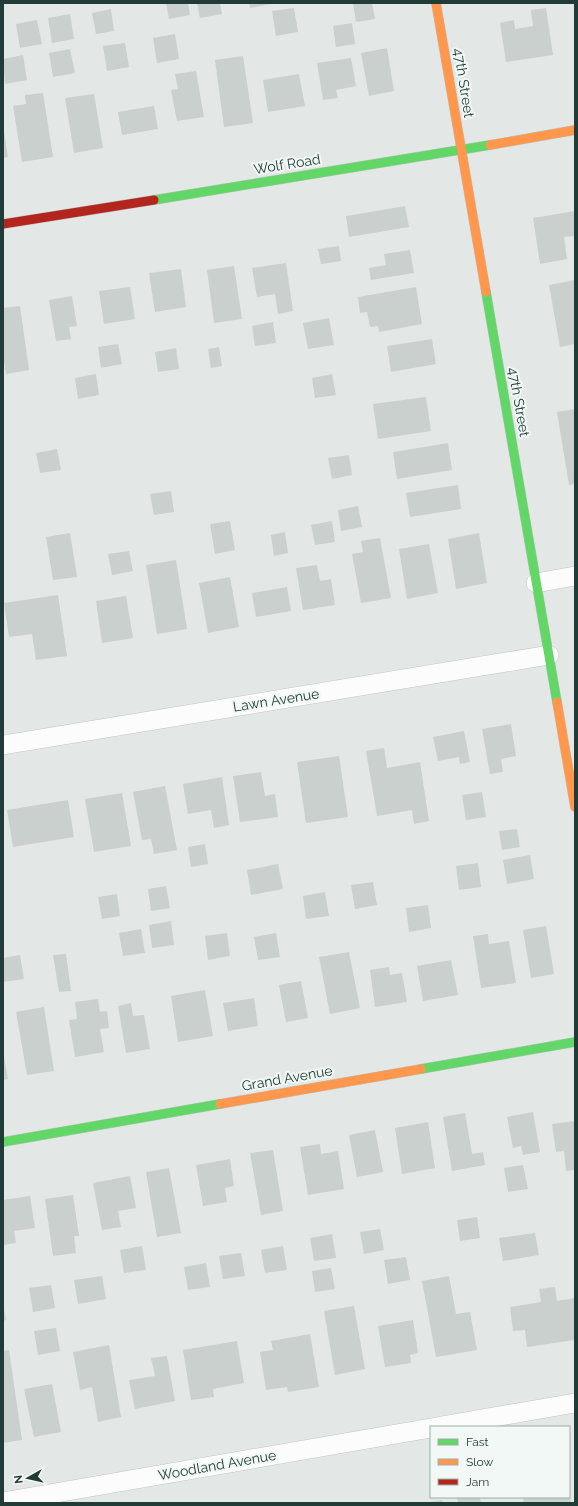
<svg xmlns="http://www.w3.org/2000/svg" width="578" height="1506" font-family="Raleway,sans-serif">
<style>
.building{fill:#cad0ce}
.lines{fill:none;stroke-linecap:round;stroke-linejoin:round}
.street-casing{stroke:#c0c5c3;stroke-width:20}
.fast-casing{stroke:#bfc6c4;stroke-width:10}
.slow-casing{stroke:#bfc6c4;stroke-width:10}
.jam-casing{stroke:#bfc6c4;stroke-width:10}
.street{stroke:#fbfcfb;stroke-width:19}
.fast{stroke:#63d668;stroke-width:9}
.slow{stroke:#ff974d;stroke-width:9}
.jam{stroke:#b3261e;stroke-width:9}
.labels{text-anchor:middle;dominant-baseline:central;stroke-width:4;stroke-linejoin:round;paint-order:stroke}
.street-label{font-size:14px;fill:#213c36;stroke:#f1f8f5}
</style>
<rect width="100%" height="100%" fill="#e3e8e6"/>
<!-- building -->
<g class="building">
<path d="M166 3H188L190 15 169 19Z"/>
<path d="M197 3H220L222 14 200 18Z"/>
<path d="M249 3H271V4L250 8Z"/>
<path d="M353 3H372L375 19 356 22Z"/>
<path d="M294 8 298 32 276 36 272 11Z"/>
<path d="M546 8 553 55 506 62 500 23 514 20 515 29 533 26 531 10Z"/>
<path d="M111 9 114 31 96 34 92 13Z"/>
<path d="M70 14 74 39 52 43 48 18Z"/>
<path d="M37 20 42 44 20 48 16 24Z"/>
<path d="M352 23 355 44 336 47 333 26Z"/>
<path d="M175 34 179 59 157 63 153 38Z"/>
<path d="M125 43 129 67 107 71 103 46Z"/>
<path d="M387 48 394 91 369 96 361 53Z"/>
<path d="M70 49 75 73 53 77 49 53Z"/>
<path d="M23 55 27 80 5 84 3 59Z"/>
<path d="M243 56 253 123 224 127 215 60Z"/>
<path d="M351 58 356 86 336 90 338 98 323 100 317 63Z"/>
<path d="M196 71 204 117 177 121 171 90 178 89 175 74Z"/>
<path d="M299 74 305 106 268 112 263 80Z"/>
<path d="M43 93 53 157 22 162 13 106 26 104 25 95Z"/>
<path d="M94 94 103 148 74 153 65 98Z"/>
<path d="M154 106 158 129 122 135 118 112Z"/>
<path d="M3 125 8 157 3 158Z"/>
<path d="M405 206 409 227 349 237 346 216Z"/>
<path d="M575 211V236L564 237 567 259 540 264 533 218Z"/>
<path d="M339 246 341 261 321 264 318 249Z"/>
<path d="M410 250 414 273 371 280 369 268 386 265 384 254Z"/>
<path d="M286 263 293 311 278 314 275 294 257 297 252 268Z"/>
<path d="M234 266 242 319 214 323 207 270Z"/>
<path d="M181 269 186 307 155 312 149 273Z"/>
<path d="M575 280V344L560 347 549 285Z"/>
<path d="M130 287 135 319 104 324 99 291Z"/>
<path d="M416 287 422 324 379 332 378 326 370 327 367 312 360 313 358 297Z"/>
<path d="M72 296 77 326 69 327 71 339 56 341 49 300Z"/>
<path d="M20 306 29 370 6 374 3 357V308Z"/>
<path d="M329 318 334 345 308 349 303 323Z"/>
<path d="M273 322 276 343 255 346 252 326Z"/>
<path d="M432 339 436 364 391 372 387 346Z"/>
<path d="M118 344 122 364 101 368 98 347Z"/>
<path d="M219 347 222 366 211 368 208 349Z"/>
<path d="M176 348 179 369 158 372 155 352Z"/>
<path d="M96 374 99 395 78 399 75 378Z"/>
<path d="M332 374 336 395 315 398 312 378Z"/>
<path d="M426 397 431 431 378 439 373 404Z"/>
<path d="M575 409V484L569 485 557 412Z"/>
<path d="M448 443 452 470 397 479 393 452Z"/>
<path d="M57 449 61 470 40 473 36 453Z"/>
<path d="M349 455 352 475 332 479 328 458Z"/>
<path d="M458 485 461 509 410 517 406 493Z"/>
<path d="M171 491 174 512 154 515 150 494Z"/>
<path d="M358 506 362 527 341 531 338 510Z"/>
<path d="M230 521 235 550 215 554 210 524Z"/>
<path d="M332 521 335 542 315 545 311 525Z"/>
<path d="M285 532 288 553 274 556 271 535Z"/>
<path d="M70 533 77 577 53 580 46 537Z"/>
<path d="M479 533 487 583 456 589 448 539Z"/>
<path d="M380 538 391 598 361 603 352 554 363 552 361 541Z"/>
<path d="M429 544 438 593 407 599 399 549Z"/>
<path d="M129 551 133 571 112 575 108 554Z"/>
<path d="M176 560 187 629 157 634 146 565Z"/>
<path d="M317 565 320 581 331 579 335 605 303 610 296 568Z"/>
<path d="M230 577 239 627 208 633 199 583Z"/>
<path d="M287 587 291 611 256 617 252 593Z"/>
<path d="M58 595 67 656 36 660 32 634 9 637 4 603Z"/>
<path d="M126 596 133 638 102 643 96 601Z"/>
<path d="M511 724 516 756 501 759 503 772 490 774 482 729Z"/>
<path d="M464 731 470 762 460 764 459 757 438 761 433 737Z"/>
<path d="M384 748 387 768 420 762 429 821 414 824 412 810 377 816 366 751Z"/>
<path d="M339 756 348 817 306 823 297 762Z"/>
<path d="M261 772 265 796 275 794 278 817 240 822 233 776Z"/>
<path d="M222 777 229 825 214 828 211 810 188 814 183 784Z"/>
<path d="M165 786 177 850 154 854 151 839 142 840 133 792Z"/>
<path d="M482 792 486 817 466 820 462 795Z"/>
<path d="M122 793 131 846 94 852 85 799Z"/>
<path d="M68 800 74 837 13 847 7 810Z"/>
<path d="M517 829 520 847 502 850 499 831Z"/>
<path d="M205 844 208 864 191 867 188 847Z"/>
<path d="M530 855 534 879 507 884 503 860Z"/>
<path d="M478 863 481 887 459 890 456 866Z"/>
<path d="M278 864 283 889 251 895 247 870Z"/>
<path d="M373 882 377 905 355 909 351 885Z"/>
<path d="M166 886 170 908 151 911 148 889Z"/>
<path d="M325 892 329 916 306 919 303 896Z"/>
<path d="M117 894 120 916 102 919 98 897Z"/>
<path d="M428 905 431 928 409 932 406 908Z"/>
<path d="M171 921 174 945 152 948 149 925Z"/>
<path d="M546 926 554 974 531 978 523 930Z"/>
<path d="M141 929 145 953 123 956 119 933Z"/>
<path d="M227 933 230 956 208 960 205 936Z"/>
<path d="M276 933 280 957 258 960 254 937Z"/>
<path d="M488 934 489 944 509 941 516 983 481 988 473 936Z"/>
<path d="M349 952 360 1008 330 1014 319 957Z"/>
<path d="M66 954 71 991 59 992 53 955Z"/>
<path d="M20 955 24 979 3 982V958Z"/>
<path d="M451 960 458 995 423 1001 417 966Z"/>
<path d="M389 967 390 975 402 973 407 1002 375 1007 370 970Z"/>
<path d="M301 981 308 1018 286 1022 279 985Z"/>
<path d="M205 990 213 1036 178 1042 171 996Z"/>
<path d="M254 998 258 1026 228 1031 223 1003Z"/>
<path d="M98 999 100 1012 107 1011 109 1028 100 1029 104 1052 75 1057 69 1020 77 1019 75 1002Z"/>
<path d="M131 1003 133 1016 144 1015 150 1049 126 1053 118 1006Z"/>
<path d="M44 1007 54 1071 27 1075 16 1012Z"/>
<path d="M4 1056 8 1079 3 1080V1057Z"/>
<path d="M533 1112 540 1152 523 1155 521 1146 513 1148 507 1117Z"/>
<path d="M465 1113 472 1154 483 1152 485 1165 452 1171 443 1117Z"/>
<path d="M575 1121V1170L566 1171 564 1151 556 1152 552 1124Z"/>
<path d="M428 1122 435 1168 402 1174 395 1128Z"/>
<path d="M375 1130 383 1172 357 1177 349 1135Z"/>
<path d="M320 1144 321 1154 338 1151 344 1189 308 1195 300 1147Z"/>
<path d="M273 1150 283 1211 261 1215 250 1153Z"/>
<path d="M230 1159 234 1186 225 1188 227 1202 203 1206 196 1165Z"/>
<path d="M523 1165 528 1189 508 1192 504 1168Z"/>
<path d="M169 1168 181 1233 157 1237 146 1172Z"/>
<path d="M130 1176 136 1208 118 1211 121 1227 102 1230 93 1183Z"/>
<path d="M73 1195 79 1236H74L76 1253 53 1256 45 1199Z"/>
<path d="M30 1196 35 1228 14 1231 16 1243 3 1245V1200Z"/>
<path d="M477 1217 480 1238 460 1241 457 1220Z"/>
<path d="M380 1229 384 1250 364 1254 360 1232Z"/>
<path d="M535 1233 539 1255 503 1261 499 1238Z"/>
<path d="M332 1234 336 1258 314 1261 310 1238Z"/>
<path d="M142 1246 146 1270 124 1273 120 1250Z"/>
<path d="M283 1246 287 1270 265 1273 261 1250Z"/>
<path d="M241 1253 245 1276 223 1279 219 1256Z"/>
<path d="M406 1257 410 1280 388 1284 384 1260Z"/>
<path d="M206 1263 210 1287 188 1290 184 1267Z"/>
<path d="M331 1268 335 1289 315 1292 312 1271Z"/>
<path d="M102 1276 106 1299 78 1304 74 1280Z"/>
<path d="M449 1276 456 1314 470 1312 477 1350 436 1357 422 1281Z"/>
<path d="M51 1285 55 1308 33 1312 29 1288Z"/>
<path d="M555 1287 557 1301 575 1298V1340L527 1347 525 1330 513 1331 510 1307 541 1302 539 1289Z"/>
<path d="M3 1305 6 1320 3 1321Z"/>
<path d="M354 1306 365 1369 335 1375 324 1311Z"/>
<path d="M413 1320 418 1353 410 1355 411 1363 385 1367 378 1326Z"/>
<path d="M56 1328 60 1351 38 1355 34 1331Z"/>
<path d="M310 1334 319 1387 288 1392 287 1387 266 1390 260 1352 273 1350 271 1341Z"/>
<path d="M237 1341 244 1383 213 1389 214 1397 191 1400 183 1350Z"/>
<path d="M109 1345 121 1417 98 1422 92 1387 80 1390 73 1352Z"/>
<path d="M9 1350 22 1440 3 1443V1351Z"/>
<path d="M167 1356 175 1401 135 1409 129 1380 155 1376 151 1358Z"/>
<path d="M52 1384 61 1432 34 1437 24 1389Z"/>
<path d="M457 1497H480L481 1503H458Z"/>
<path d="M523 1497H570L571 1503H524Z"/>
<path d="M442 1500 443 1503H431V1502Z"/>
</g>
<g class="lines">
<defs>
<g id="street">
<path d="M536 583 575 576"/>
<path d="M3 745 549 655"/>
<path d="M436 1427 575 1403"/>
<path d="M3 1502 431 1428"/>
</g>
<g id="fast">
<path d="M154 200 490 145"/>
<path d="M486 292 557 702"/>
<path d="M421 1069 575 1042"/>
<path d="M3 1142 220 1104"/>
</g>
<g id="slow">
<path d="M436 3 486 292"/>
<path d="M490 145 575 130"/>
<path d="M557 702 575 807"/>
<path d="M220 1104 421 1069"/>
</g>
<path id="jam" d="M3 224 154 200"/>
</defs>
<!-- street casing -->
<use href="#street" class="street-casing"/>
<!-- fast casing -->
<use href="#fast" class="fast-casing"/>
<!-- slow casing -->
<use href="#slow" class="slow-casing"/>
<!-- jam casing -->
<use href="#jam" class="jam-casing"/>
<!-- street -->
<use href="#street" class="street"/>
<!-- fast -->
<use href="#fast" class="fast"/>
<!-- slow -->
<use href="#slow" class="slow"/>
<!-- jam -->
<use href="#jam" class="jam"/>
</g>
<g class="labels">
<!-- street labels -->
<g class="street-label">
<text transform="translate(464 83) rotate(81)">47th Street</text>
<text transform="translate(287 164) rotate(-9)">Wolf Road</text>
<text transform="translate(519 402) rotate(80)">47th Street</text>
<text transform="translate(276 700) rotate(-9)">Lawn Avenue</text>
<text transform="translate(287 1078) rotate(-10)">Grand Avenue</text>
<text transform="translate(217 1465) rotate(-10)">Woodland Avenue</text>
</g>
</g>
<!-- border -->
<rect width="578" height="1506" fill="none" stroke="#213c36" stroke-width="8"/>
<!-- legend -->
<rect x="430" y="1426" width="140" height="72" fill="#f1f8f5" stroke="#9eada9"/>
<rect x="438" y="1439" width="20" height="6" fill="#63d668" stroke="#9eada9"/>
<text x="466" y="1446" font-size="12" fill="#213c36">Fast</text>
<rect x="438" y="1459" width="20" height="6" fill="#ff974d" stroke="#9eada9"/>
<text x="466" y="1466" font-size="12" fill="#213c36">Slow</text>
<rect x="438" y="1479" width="20" height="6" fill="#b3261e" stroke="#9eada9"/>
<text x="466" y="1486" font-size="12" fill="#213c36">Jam</text>
<!-- north arrow -->
<g transform="translate(28 1478) rotate(262)" stroke="#f1f8f5" stroke-width="3" paint-order="stroke">
<path d="M0-3L7 15L0 10L-7 15Z" fill="#213c36"/>
<text y="-6" font-size="11" font-weight="bold" text-anchor="middle" fill="#213c36">N</text>
</g>
</svg>
